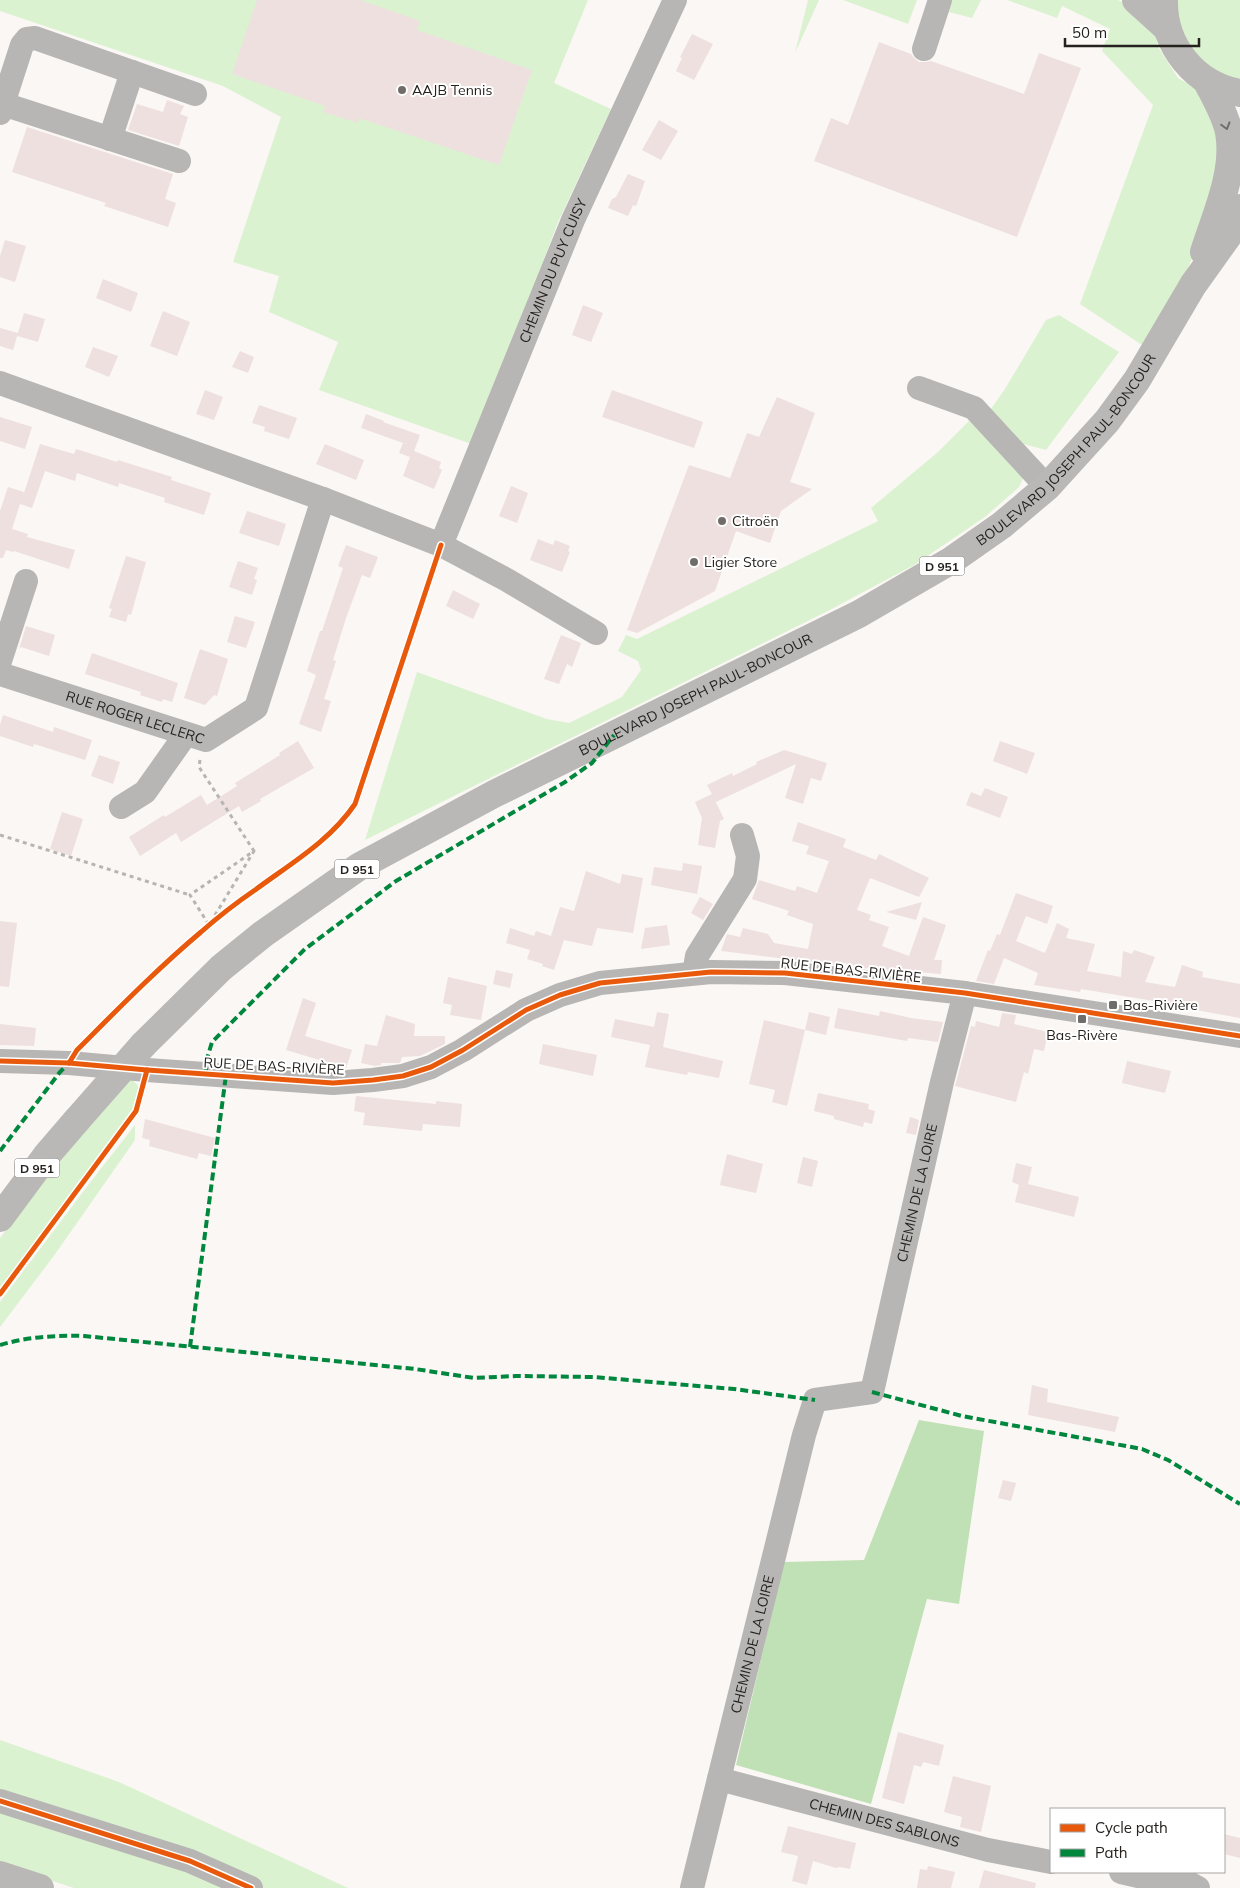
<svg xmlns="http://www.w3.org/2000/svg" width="1240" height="1888" font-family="Mulish,sans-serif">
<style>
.green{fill:#dbf2d1}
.forest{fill:#c0e0b5}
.building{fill:#eee0de}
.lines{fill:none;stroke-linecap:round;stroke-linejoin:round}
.path{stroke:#b6b5b3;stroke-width:3;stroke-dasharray:4 4;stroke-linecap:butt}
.minor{stroke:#b7b6b4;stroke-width:24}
.major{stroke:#bab8b6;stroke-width:28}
.major-bridge{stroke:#bab8b6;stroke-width:28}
.quiet{stroke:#00873e;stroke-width:4;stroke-dasharray:8 4;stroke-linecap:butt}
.cycleway-casing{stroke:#fff;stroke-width:8}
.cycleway{stroke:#e8590c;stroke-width:5}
.oneway{stroke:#706c6a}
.poi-dot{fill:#706c69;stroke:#fff;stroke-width:2}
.labels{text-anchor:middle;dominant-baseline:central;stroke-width:4;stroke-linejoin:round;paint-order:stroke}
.shield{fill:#fff;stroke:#666462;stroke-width:1}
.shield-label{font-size:12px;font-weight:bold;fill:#25211e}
.poi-label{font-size:14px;fill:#25211e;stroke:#fff;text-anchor:start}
.street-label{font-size:14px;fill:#25211e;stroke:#fff}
</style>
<rect width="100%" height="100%" fill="#fbf7f4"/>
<!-- green -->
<g class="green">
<path d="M0 0H588L554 83 611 109 558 222 474 445 319 390 338 342 269 312 279 276 233 262 281 117 223 86 0 11Z"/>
<path d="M808 0H819L795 53Z"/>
<path d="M843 0H917L908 24Z"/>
<path d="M952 0H981L972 18 949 12Z"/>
<path d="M1007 0H1118L1129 5 1154 25 1158 47 1178 78 1202 92 1218 122 1222 171 1197 247 1173 302 1148 349 1080 304 1153 105 1102 51 1110 29 1062 6 1057 18Z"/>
<path d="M1175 0H1240V83L1220 78 1183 43Z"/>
<path d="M1059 315 1119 352 1046 450 1020 443 988 413 1005 389 1046 320Z"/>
<path d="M969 421 980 422 1023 478 1019 487 985 517 914 565 828 611 365 840 417 672 547 719 569 723 622 697 641 670 638 661 618 651 626 635 637 639 878 521 871 508 938 452Z"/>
<path d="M131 1078 139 1087 133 1112 0 1291V1238L86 1128Z"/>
<path d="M135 1125V1140L53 1257 0 1327V1302L89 1184Z"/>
<path d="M0 1740 119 1782 348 1888H263L0 1795Z"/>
<path d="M0 1807 235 1888H74L0 1864Z"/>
</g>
<!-- forest -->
<path class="forest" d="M919 1420 984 1431 959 1604 927 1599 871 1804 736 1765 784 1562 864 1560Z"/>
<!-- building -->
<g class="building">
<path d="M257 0H360L420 21 417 30 532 70 499 165 359 118 358 123 323 112 325 106 232 74Z"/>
<path d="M692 34 713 44 694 80 676 71 682 58 680 57Z"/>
<path d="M879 42 911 54 914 58 919 62H926L931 61 1024 94 1039 53 1081 68 1017 237 814 161 831 118 848 125Z"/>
<path d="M167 100 184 106 180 114 188 117 179 146 128 130 137 104 163 112Z"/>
<path d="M659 120 678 131 661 160 642 150Z"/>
<path d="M27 127 173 174 165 199 176 203 168 227 104 206 106 203 12 172Z"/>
<path d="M628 174 645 181 636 206 633 205 628 216 608 208 612 199 616 197Z"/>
<path d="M5 240 26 246 15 282 0 277V256Z"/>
<path d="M103 279 138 293 131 312 96 298Z"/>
<path d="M583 305 603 313 591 342 572 335Z"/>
<path d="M163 311 190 322 177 356 150 346Z"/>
<path d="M24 313 45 319 38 342 17 336Z"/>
<path d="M0 328 18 333 13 350 0 346Z"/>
<path d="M93 347 118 356 109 377 85 367Z"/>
<path d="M240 351 254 357 248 373 232 367Z"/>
<path d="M205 390 223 397 214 420 196 414Z"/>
<path d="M612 390 703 422 694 448 602 417Z"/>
<path d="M777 397 815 413 790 482 812 489 781 511 770 543 736 531 715 591 637 633 627 630 689 465 730 478 747 433 759 437Z"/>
<path d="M259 405 297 418 289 439 264 431 265 427 252 423Z"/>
<path d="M366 414 384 421 383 422 420 435 414 451 441 462 439 468 442 470 434 489 403 476 410 457 399 453 403 443 361 428Z"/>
<path d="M0 417 32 427 25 449 0 441Z"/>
<path d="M40 444 74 454 76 449 117 462 118 460 172 477 171 480 211 493 204 515 164 502 165 498 119 483 118 487 77 473 75 481 45 471 32 508 20 504 12 529 28 534 27 537 75 550 69 569 14 551 13 552 6 550 3 558H0V511L8 487 24 492 22 499Z"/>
<path d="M325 444 364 460 356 480 316 464Z"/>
<path d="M511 486 528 493 517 523 499 516Z"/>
<path d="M247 511 286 524 279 546 239 533Z"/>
<path d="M538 539 553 545 555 540 570 546 568 551 570 552 562 572 530 560Z"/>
<path d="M346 545 378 557 370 578 362 575 346 618 333 660 336 661 324 699 331 701 321 732 299 724 316 675 307 671 320 631H322L343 568 338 566Z"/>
<path d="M126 556 146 562 131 615 128 614 126 622 109 617 112 609 109 608Z"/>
<path d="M238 561 258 568 254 579 257 580 252 595 229 587Z"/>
<path d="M453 590 480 604 473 619 446 606Z"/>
<path d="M235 616 255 622 246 648 227 642Z"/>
<path d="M26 626 55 635 49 656 21 647 19 649Z"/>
<path d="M561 635 581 643 572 667 567 664 559 684 544 679Z"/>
<path d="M200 649 228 659 217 696 214 695 205 705 184 698Z"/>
<path d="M92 653 178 683 172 702 163 699 162 702 140 695 141 692 85 674Z"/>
<path d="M3 715 53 732 54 727 92 740 85 760 34 744 33 747 0 736V725Z"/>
<path d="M298 741 314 768 260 799 261 801 242 812 239 806 181 842 176 833 140 856 129 837 164 815 165 817 201 795 207 805 237 786 235 783 280 755 279 753Z"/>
<path d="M1000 741 1035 753 1027 774 993 761Z"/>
<path d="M784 750 827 763 821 781 811 778 803 804 785 798 796 764 716 802 712 794 724 819 720 821 715 848 698 845 702 818 695 802 712 794 707 785 732 773 733 776 757 764 756 762Z"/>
<path d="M99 755 120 762 113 784 91 776Z"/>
<path d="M985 788 1008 797 1000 818 966 805 971 792 981 796Z"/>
<path d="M62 812 83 819 71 856 50 849Z"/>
<path d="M798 822 846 839 843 847 876 860 879 854 929 878 919 897 870 878 857 910 871 915 869 920 889 927 882 946 909 956 923 917 946 925 934 960H942L941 974 864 968 836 961 835 965 721 951 727 934 740 937 743 928 768 934 774 943 808 949 813 924 787 915 789 911 752 899 759 880 795 891 797 886 817 893 829 861 806 854 809 846 792 841Z"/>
<path d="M683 863 702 866 697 894 651 885 654 867 682 871Z"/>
<path d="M586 871 620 884 622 874 643 878 633 933 597 928 592 946 564 940 554 970 542 966 543 964 527 959 530 950 506 943 510 928 534 936 536 931 551 936 560 907 574 911Z"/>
<path d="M1016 893 1053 906 1047 924 1026 916 1016 941 1045 953 1057 923 1069 929 1066 938 1095 944 1087 971 1121 977 1123 951 1132 954 1134 950 1155 957 1145 982 1175 987 1182 965 1203 972 1202 977 1240 984V1018L1168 1005 1166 1003 1081 989 1080 992 1034 985 1038 973 1004 958 994 984 976 981 988 950 990 951 997 934 1000 935Z"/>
<path d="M700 897 713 904 703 920 691 913Z"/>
<path d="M922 902 916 920 886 912Z"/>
<path d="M0 921 17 923 9 987 0 986Z"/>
<path d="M667 925 670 945 641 949 645 928Z"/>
<path d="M496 970 513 974 510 988 493 984Z"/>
<path d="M448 977 487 986 481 1020 450 1015 452 1005 443 1003Z"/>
<path d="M303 998 316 1003 305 1036 352 1050 346 1068 286 1050Z"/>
<path d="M838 1008 879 1016 880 1011 911 1018 943 1022 938 1042 908 1038 907 1041 834 1028Z"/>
<path d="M657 1012 669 1014 663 1047 723 1061 719 1078 688 1072 687 1075 645 1067 650 1045 611 1037 615 1019 654 1027Z"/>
<path d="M809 1012 830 1017 826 1035 805 1030Z"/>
<path d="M1002 1013 1016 1015 1014 1024 1048 1032 1044 1051 1034 1049 1028 1074 1024 1072 1016 1102 955 1086 971 1026 975 1027 976 1021 999 1027Z"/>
<path d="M386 1015 415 1024 414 1036H445V1044L420 1056 402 1057 400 1063H381V1065L375 1066 361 1063 365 1044 377 1046Z"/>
<path d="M764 1020 805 1030 787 1106 772 1102 775 1090 749 1084Z"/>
<path d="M0 1024 36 1028 34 1046 0 1045Z"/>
<path d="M543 1044 597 1055 593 1076 539 1064Z"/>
<path d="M1127 1061 1171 1071 1165 1093 1122 1083Z"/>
<path d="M818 1093 869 1104 868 1109 875 1111 872 1124 864 1122 863 1127 834 1119V1116L814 1111Z"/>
<path d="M356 1096 436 1104V1101L462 1104 460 1127 423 1124 422 1131 363 1125 365 1113 354 1111Z"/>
<path d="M910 1117 919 1120 916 1135 906 1133Z"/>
<path d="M145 1119 215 1138 211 1156 199 1153 197 1159 149 1146 150 1140 142 1138Z"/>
<path d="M727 1154 763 1164 756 1193 720 1185Z"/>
<path d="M803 1157 818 1161 812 1187 797 1183Z"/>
<path d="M1016 1163 1032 1167 1028 1184 1079 1197 1074 1217 1015 1202 1019 1185 1012 1182Z"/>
<path d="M1032 1385 1048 1389 1047 1402 1119 1417 1115 1432 1028 1415Z"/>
<path d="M1003 1480 1016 1483 1011 1501 998 1498Z"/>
<path d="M898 1732 944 1745 939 1766 923 1762 921 1767 914 1765 904 1804 882 1798Z"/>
<path d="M953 1776 991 1786 981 1832 960 1827 962 1817 944 1812Z"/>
<path d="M788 1826 856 1843 850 1869 840 1867 836 1868 813 1861 807 1885 792 1881 798 1856 781 1852Z"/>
<path d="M1224 1834 1240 1838V1858L1224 1854Z"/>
<path d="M928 1866 955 1872 951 1888H917L920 1869 927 1870Z"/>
<path d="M984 1870 1036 1883 1035 1888H979Z"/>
</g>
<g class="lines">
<!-- path -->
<g class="path">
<path d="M200 760 199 767 254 851 190 895 209 925 254 851"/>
<path d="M0 835 190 895"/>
</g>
<!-- minor -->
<g class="minor">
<path d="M924 49 940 0"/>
<path d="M3 104 179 161"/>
<path d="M0 113 22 45 27 39 35 38 195 94"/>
<path d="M110 139 132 72"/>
<path d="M0 383 323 499 441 545 507 580 596 633"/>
<path d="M919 388 974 408 1047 487"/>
<path id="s1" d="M441 545 573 220 675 0"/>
<path d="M0 661 26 581"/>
<path id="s2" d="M0 674 206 740 256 708 323 499"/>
<path d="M121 807 145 792 186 734"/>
<path d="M694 973 697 956 745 879 748 856 742 835"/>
<path d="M0 1061 69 1063 147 1070 333 1083 373 1080 403 1076 431 1067 463 1050 526 1010 560 995 600 983 711 972 785 973 965 993 1240 1036"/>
<path id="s3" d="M719 1779 988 1850 1051 1862"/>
<path d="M0 1801 190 1861 251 1888"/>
<path d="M1121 1872 1159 1881 1189 1883 1198 1888"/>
<path id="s4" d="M692 1888 804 1435 815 1400 872 1392 942 1082 965 993"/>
</g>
<!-- major -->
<g class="major">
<path d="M1136 0 1167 28"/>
<path d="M1164 0C1163 46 1195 85 1240 93"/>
<path d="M1204 252C1216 214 1236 172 1229 132 1225 114 1215 97 1207 82"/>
<path id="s5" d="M143 1045 221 968 263 934 360 866 494 794 859 614 952 560 1002 525 1047 487 1107 421 1137 380 1193 285 1228 236 1240 208"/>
<path d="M0 1218 46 1156 77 1120"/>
<path d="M0 1875 40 1888"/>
</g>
<!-- major-bridge -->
<path class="major-bridge" d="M77 1120 143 1045"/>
<!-- quiet -->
<g class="quiet">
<path d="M206 1074V1062L212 1042 305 949 396 881 565 782 592 763 614 735"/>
<path d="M0 1151 60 1072 69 1063"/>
<path d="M0 1345C27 1337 56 1335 84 1336L415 1369 474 1378 516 1376 593 1377 734 1389 815 1400"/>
<path d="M190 1347 226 1075"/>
<path d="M872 1392 962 1416 1142 1449 1168 1460 1240 1504"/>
</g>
<defs>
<g id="cycleway">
<path d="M0 1061 69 1063 147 1070 333 1083 373 1080 403 1076 431 1067 463 1050 526 1010 560 995 600 983 711 972 785 973 965 993 1240 1036"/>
<path d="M69 1063 77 1050C117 1010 157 969 201 932 218 917 236 903 255 890 290 864 330 841 355 804L441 545"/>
<path d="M0 1294 136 1111 147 1070"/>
<path d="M0 1801 190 1861 251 1888"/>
</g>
</defs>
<!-- cycleway casing -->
<use href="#cycleway" class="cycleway-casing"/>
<!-- cycleway -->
<use href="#cycleway" class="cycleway"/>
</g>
<!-- one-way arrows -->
<defs><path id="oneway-chevron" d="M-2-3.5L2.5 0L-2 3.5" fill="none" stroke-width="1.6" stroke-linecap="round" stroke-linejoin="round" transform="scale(1.25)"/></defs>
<use class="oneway" href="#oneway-chevron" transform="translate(1226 126) rotate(74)"/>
<!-- markers -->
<g class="poi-dot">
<circle cx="402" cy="90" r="5"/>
<circle cx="722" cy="521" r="5"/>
<circle cx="694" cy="562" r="5"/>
<rect x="1108" y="1000" width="10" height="10" rx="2.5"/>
<rect x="1077" y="1014" width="10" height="10" rx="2.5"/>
</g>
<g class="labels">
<!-- shield labels -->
<g class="shield">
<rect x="919.5" y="556.5" width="45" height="19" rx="4"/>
<rect x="334.5" y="859.5" width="45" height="19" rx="4"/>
<rect x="14.5" y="1158.5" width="45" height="19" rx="4"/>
</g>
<g class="shield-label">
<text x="942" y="566">D 951</text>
<text x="357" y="869">D 951</text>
<text x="37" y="1168">D 951</text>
</g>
<!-- poi labels -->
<g class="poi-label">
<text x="412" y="90">AAJB Tennis</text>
<text x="732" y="521">Citroën</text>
<text x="704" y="562">Ligier Store</text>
<text x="1123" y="1005">Bas-Rivière</text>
<text x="1082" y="1035" text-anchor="middle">Bas-Rivère</text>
</g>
<!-- street labels -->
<g class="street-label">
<text stroke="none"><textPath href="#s1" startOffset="296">CHEMIN DU PUY CUISY</textPath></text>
<text stroke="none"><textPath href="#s5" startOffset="1109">BOULEVARD JOSEPH PAUL-BONCOUR</textPath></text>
<text stroke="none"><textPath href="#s5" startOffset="659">BOULEVARD JOSEPH PAUL-BONCOUR</textPath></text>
<text stroke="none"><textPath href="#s2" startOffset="142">RUE ROGER LECLERC</textPath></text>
<text transform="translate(851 970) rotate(6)">RUE DE BAS-RIVIÈRE</text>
<text transform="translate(274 1066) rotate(3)">RUE DE BAS-RIVIÈRE</text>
<text stroke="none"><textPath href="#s4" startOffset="765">CHEMIN DE LA LOIRE</textPath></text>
<text stroke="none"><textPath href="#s4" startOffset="251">CHEMIN DE LA LOIRE</textPath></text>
<text stroke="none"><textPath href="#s3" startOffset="171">CHEMIN DES SABLONS</textPath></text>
</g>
</g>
<!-- legend -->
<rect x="1050" y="1808" width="175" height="65" fill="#ffffff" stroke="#a8a6a5"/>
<rect x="1060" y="1824" width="25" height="8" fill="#e8590c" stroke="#a8a6a5"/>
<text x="1095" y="1833" font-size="15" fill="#25211e">Cycle path</text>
<rect x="1060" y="1849" width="25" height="8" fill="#00873e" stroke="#a8a6a5"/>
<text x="1095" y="1858" font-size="15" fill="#25211e">Path</text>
<!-- scale -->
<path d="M1065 38v8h134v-8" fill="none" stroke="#25211e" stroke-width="2.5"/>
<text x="1072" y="38" font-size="15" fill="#25211e" stroke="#ffffff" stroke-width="4" paint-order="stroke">50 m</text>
</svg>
